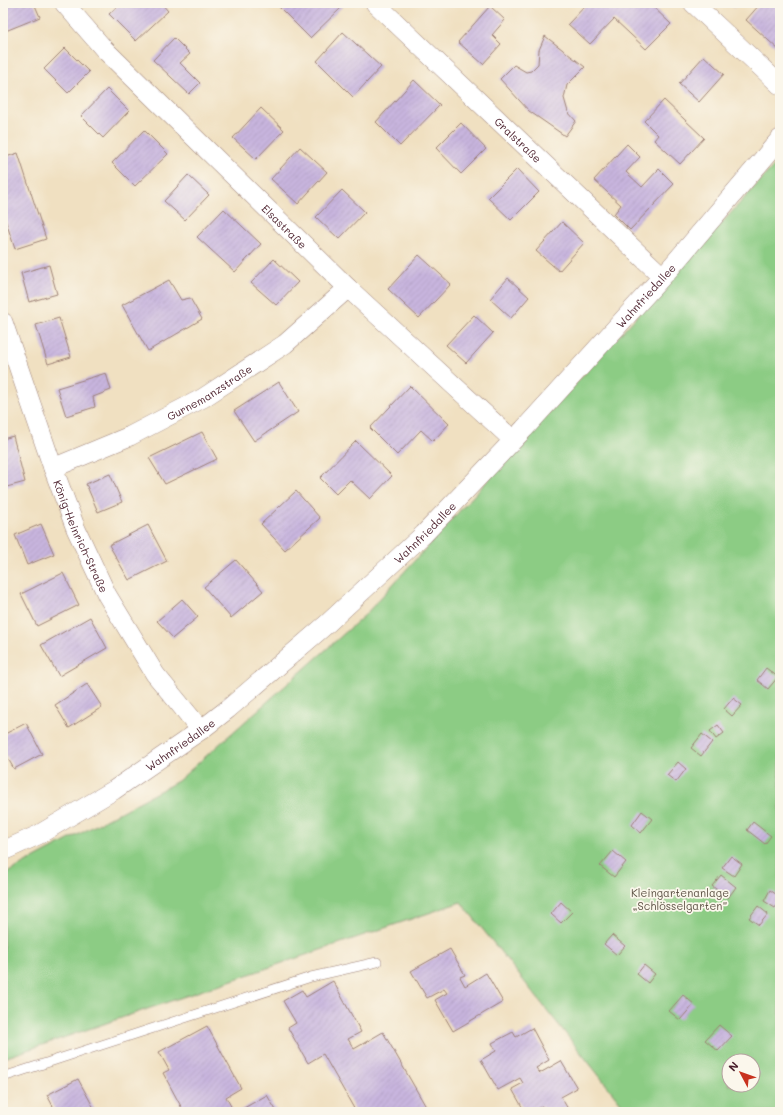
<svg xmlns="http://www.w3.org/2000/svg" width="783" height="1115" font-family="Mali,sans-serif">
<style>
.green{fill:#8ccc84;stroke:#6b7658;fill-rule:evenodd}
.building{fill:url(#building-hatch)}
.lines{fill:none;stroke-linecap:round;stroke-linejoin:round}
.service-casing{stroke:#9d8076;stroke-width:10}
.minor-casing{stroke:#9d8076;stroke-width:20}
.service{stroke:#fff;stroke-width:9}
.minor{stroke:#fff;stroke-width:19}
.labels{text-anchor:middle;dominant-baseline:central;stroke-width:3.5;stroke-linejoin:round;paint-order:stroke}
.street-label{font-size:11px;fill:#4a1f2b;stroke:#fbf7ec}
.park-label{font-size:11px;fill:#5e5346;stroke:#fbf7ec}
</style>
<defs>
<pattern id="building-hatch" width="6" height="6" patternUnits="userSpaceOnUse"><rect width="6" height="6" fill="#c8b5de"/><path d="M-1 1l2-2M0 6l6-6M5 7l2-2" fill="none" stroke="#ad9bbf"/></pattern>
</defs>
<rect width="100%" height="100%" fill="#fbf7ec"/>
<filter id="ink" filterUnits="userSpaceOnUse"><feTurbulence type="fractalNoise" baseFrequency=".025" numOctaves="2"/><feDisplacementMap in="SourceGraphic" scale="8" xChannelSelector="R" yChannelSelector="G"/><feConvolveMatrix kernelMatrix="1 2 1 2 8 2 1 2 1" color-interpolation-filters="sRGB"/></filter>
<filter id="wash" filterUnits="userSpaceOnUse"><feTurbulence type="fractalNoise" baseFrequency=".012" numOctaves="4" result="noise"/><feDisplacementMap in="SourceGraphic" scale="16" xChannelSelector="R" yChannelSelector="G"/><feGaussianBlur stdDeviation="0.9" result="paint"/><feColorMatrix in="noise" values="0 0 0 0 0 0 0 0 0 0 0 0 0 0 0 0 0 1.4 0 .05"/><feComposite in="paint" operator="in"/></filter>
<g filter="url(#wash)">
<rect width="100%" height="100%" fill="#f0e0c1"/>
<!-- green -->
<path class="green" d="M780 159V1112H628L461 902 4 1058 3 875 178 781 365 615ZM729 1061H753V1085H729Z"/>
<g id="blocks">
<!-- building -->
<g class="building">
<path d="M3 3H34L40 17 3 32Z"/>
<path d="M121 3H161L168 11 136 41 109 14Z"/>
<path d="M275 3H340L343 6 310 38Z"/>
<path d="M588 3H649L671 24 646 49 614 19 590 44 568 24Z"/>
<path d="M729 3H738L734 8Z"/>
<path d="M761 3H780V48L779 50 746 20Z"/>
<path d="M490 6 505 20 492 35 501 44 483 64 458 42Z"/>
<path d="M343 32 381 67 353 97 317 61Z"/>
<path d="M545 36 585 67 567 85 564 98 568 112 576 121 565 136 529 111 500 79 514 65 526 72 531 71 538 64 539 50Z"/>
<path d="M174 38 190 54 180 63 200 83 189 94 153 60Z"/>
<path d="M65 48 89 72 68 93 44 69Z"/>
<path d="M704 56 724 74 699 102 679 84Z"/>
<path d="M414 80 440 105 400 146 376 122Z"/>
<path d="M107 89 129 111 103 138 81 116Z"/>
<path d="M664 100 704 138 680 164 654 140 658 135 644 121Z"/>
<path d="M261 108 284 130 256 159 233 138Z"/>
<path d="M3 119 7 130 3 131Z"/>
<path d="M461 123 486 149 461 174 436 148Z"/>
<path d="M144 130 168 154 135 186 112 163Z"/>
<path d="M627 144 640 157 626 172 642 187 659 169 674 184 630 230 614 214 621 205 594 180Z"/>
<path d="M300 147 327 172 298 204 271 179Z"/>
<path d="M18 153 46 239 15 249 3 213V158Z"/>
<path d="M517 169 539 192 511 220 488 198Z"/>
<path d="M188 175 209 195 185 220 164 201Z"/>
<path d="M342 190 365 212 339 239 316 217Z"/>
<path d="M224 209 261 244 235 272 197 237Z"/>
<path d="M562 222 584 243 559 271 536 251Z"/>
<path d="M419 255 451 284 419 318 388 289Z"/>
<path d="M274 259 298 282 276 305 251 283Z"/>
<path d="M49 265 57 294 29 302 21 273Z"/>
<path d="M508 278 529 297 511 318 490 299Z"/>
<path d="M169 280 181 300 190 298 202 319 148 351 122 305Z"/>
<path d="M474 315 493 333 466 363 446 345Z"/>
<path d="M59 318 71 357 48 364 36 325Z"/>
<path d="M106 373 111 390 93 397 95 407 66 416 57 388Z"/>
<path d="M279 382 298 412 254 441 234 411Z"/>
<path d="M410 386 449 424 433 441 421 430 397 455 370 428Z"/>
<path d="M202 432 217 459 165 484 149 458Z"/>
<path d="M13 436 25 482 3 488V439Z"/>
<path d="M356 441 392 476 370 499 350 480 336 494 320 478Z"/>
<path d="M110 474 122 502 98 512 86 484Z"/>
<path d="M296 491 320 518 285 550 261 524Z"/>
<path d="M41 524 54 554 27 565 15 535Z"/>
<path d="M148 525 167 561 129 580 109 545Z"/>
<path d="M236 560 263 591 231 618 204 587Z"/>
<path d="M63 573 79 605 37 626 21 594Z"/>
<path d="M182 599 198 617 173 638 157 621Z"/>
<path d="M90 617 107 648 59 676 41 645Z"/>
<path d="M766 668 778 677 768 689 757 680Z"/>
<path d="M87 684 102 707 69 728 55 705Z"/>
<path d="M733 698 742 705 732 716 724 709Z"/>
<path d="M26 723 42 754 14 769 3 750V735Z"/>
<path d="M718 725 724 733 716 739 710 731Z"/>
<path d="M702 734 712 742 701 756 691 748Z"/>
<path d="M678 762 686 769 676 782 667 775Z"/>
<path d="M642 811 652 819 641 833 632 825Z"/>
<path d="M753 822 771 836 765 844 747 830Z"/>
<path d="M613 851 626 862 614 877 600 866Z"/>
<path d="M731 856 742 864 734 876 722 868Z"/>
<path d="M721 875 736 887 728 898 712 886Z"/>
<path d="M770 890 780 897V901L775 908 764 901Z"/>
<path d="M561 902 572 912 561 923 551 914Z"/>
<path d="M758 906 768 914 759 925 749 918Z"/>
<path d="M612 935 625 946 617 955 604 944Z"/>
<path d="M450 949 465 975 460 977 465 986 486 973 503 1002 453 1031 435 1000 447 993 444 989 427 998 411 971Z"/>
<path d="M644 965 655 974 648 983 637 974Z"/>
<path d="M333 981 361 1032 348 1039 354 1049 383 1032 429 1112H356L323 1054 308 1063 288 1028 296 1023 283 1001 302 990 306 997Z"/>
<path d="M683 995 694 1004 680 1020 669 1011Z"/>
<path d="M719 1025 732 1036 718 1051 705 1040Z"/>
<path d="M207 1026 241 1088 226 1097 234 1112H184L163 1073 169 1070 159 1052Z"/>
<path d="M532 1028 549 1060 536 1068 540 1073 561 1061 577 1088 561 1097 568 1109 563 1112H545L542 1106 531 1112H525L512 1089 523 1083 520 1078 498 1090 481 1060 496 1051 492 1043 513 1032 516 1037Z"/>
<path d="M753 1067 759 1073 753 1080Z"/>
<path d="M78 1079 96 1112H56L47 1095Z"/>
<path d="M267 1095 277 1112H237Z"/>
</g>
</g>
</g>
<g filter="url(#ink)">
<use href="#blocks" fill-opacity="0" stroke="#9d8076" stroke-width="1"/>
<g class="lines">
<defs>
<path id="service" d="M3 1077 311 977 377 962"/>
<g id="minor">
<path id="s1" d="M64 3 104 49 348 288 513 440"/>
<path id="s2" d="M375 3 662 276"/>
<path d="M693 3 780 85"/>
<path id="s3" d="M3 322 53 468 76 529 107 595 155 674 201 730"/>
<path id="s4" d="M53 468 130 436 203 398 285 344 348 288"/>
<path id="s5" d="M3 851 38 835 114 790 201 730 228 709 328 623 424 534 524 429 672 266 780 139"/>
</g>
</defs>
<!-- service casing -->
<use href="#service" class="service-casing"/>
<!-- minor casing -->
<use href="#minor" class="minor-casing"/>
<!-- service -->
<use href="#service" class="service"/>
<!-- minor -->
<use href="#minor" class="minor"/>
</g>
</g>
<g class="labels">
<!-- street labels -->
<g class="street-label">
<text stroke="none"><textPath href="#s2" startOffset="198">Gralstraße</textPath></text>
<text stroke="none"><textPath href="#s1" startOffset="314">Elsastraße</textPath></text>
<text stroke="none"><textPath href="#s5" startOffset="855">Wahnfriedallee</textPath></text>
<text stroke="none"><textPath href="#s4" startOffset="174">Gurnemanzstraße</textPath></text>
<text stroke="none"><textPath href="#s5" startOffset="531">Wahnfriedallee</textPath></text>
<text stroke="none"><textPath href="#s3" startOffset="228">König-Heinrich-Straße</textPath></text>
<text stroke="none"><textPath href="#s5" startOffset="207">Wahnfriedallee</textPath></text>
</g>
<!-- park labels -->
<g class="park-label">
<text x="680" y="892">Kleingartenanlage<tspan x="680" dy="13">„Schlösselgarten“</tspan></text>
</g>
</g>
<!-- margin -->
<rect width="783" height="1115" fill="none" stroke="#fbf7ec" stroke-width="16"/>
<!-- north arrow -->
<g transform="translate(741 1073) rotate(311)"><circle r="19" fill="#fbf7ec" stroke="#b4a19f"/>
<path d="M0-3L7 15L0 10L-7 15Z" fill="#c8321e"/>
<text y="-6" font-size="11" font-weight="bold" text-anchor="middle" fill="#4a1f2b">N</text>
</g>
</svg>
